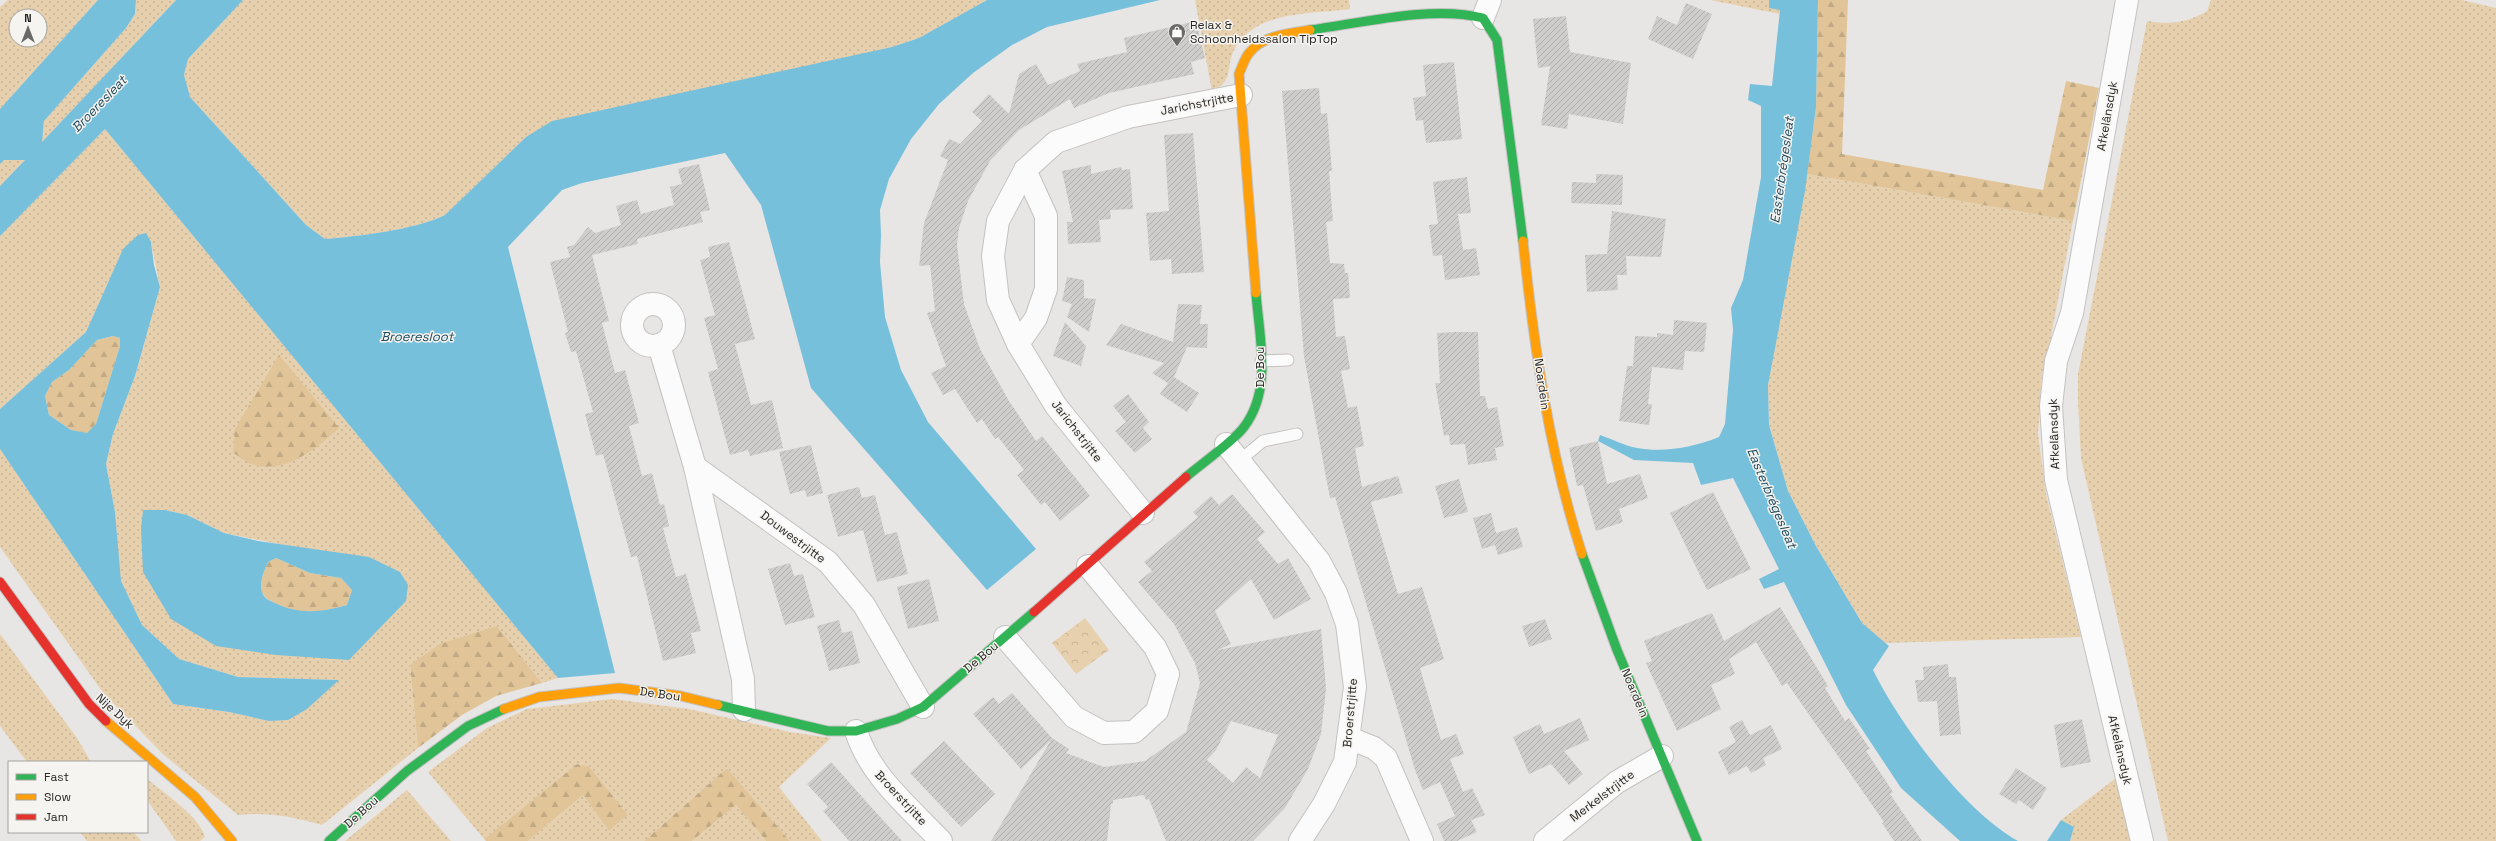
<svg xmlns="http://www.w3.org/2000/svg" width="2496" height="841" font-family="'Space Grotesk',sans-serif">
<style>
.grass{fill:url(#grass-dots);fill-rule:evenodd}
.forest{fill:url(#forest-firs)}
.park{fill:url(#park-crowns)}
.water{fill:#77c0dc;fill-rule:evenodd}
.building{fill:url(#building-hatch);fill-rule:evenodd}
.lines{fill:none;stroke-linecap:round;stroke-linejoin:round}
.lane-casing{stroke:#c3c2c1;stroke-width:13}
.street-casing{stroke:#c3c2c1;stroke-width:24}
.fast-casing{stroke:#c3c2c1;stroke-width:11}
.slow-casing{stroke:#c3c2c1;stroke-width:11}
.jam-casing{stroke:#c3c2c1;stroke-width:11}
.lane{stroke:#fcfbfb;stroke-width:11}
.street{stroke:#fcfbfb;stroke-width:22}
.fast{stroke:#30b455;stroke-width:9}
.slow{stroke:#ff9f0a;stroke-width:9}
.jam{stroke:#e5322d;stroke-width:9}
.labels{text-anchor:middle;dominant-baseline:central;stroke-width:3;stroke-linejoin:round;paint-order:stroke}
.poi-label{font-size:12px;fill:#272625;stroke:#f6f4f0;text-anchor:start}
.street-label{font-size:12px;fill:#272625;stroke:#f6f4f0}
.water-label{font-size:13px;font-style:italic;fill:#214c5f;stroke:#f6f4f0}
</style>
<defs>
<pattern id="grass-dots" width="8" height="8" patternUnits="userSpaceOnUse"><rect width="8" height="8" fill="#e7d0ad"/><path d="M2 2h.1M6 6h.1" fill="none" stroke="#c6b295" stroke-width="1.8" stroke-linecap="round"/></pattern>
<pattern id="forest-firs" width="22" height="20" patternUnits="userSpaceOnUse"><rect width="22" height="20" fill="#e1c598"/><path d="M5 1l3.5 6h-7zM16 11l3.5 6h-7z" fill="#c1a983"/></pattern>
<pattern id="park-crowns" width="20" height="18" patternUnits="userSpaceOnUse"><rect width="20" height="18" fill="#e7d0ad"/><path d="M2 6a3 3 0 1 1 6 0M12 15a3 3 0 1 1 6 0" fill="none" stroke="#c6b295"/></pattern>
<pattern id="building-hatch" width="6" height="6" patternUnits="userSpaceOnUse"><rect width="6" height="6" fill="#cfcdcc"/><path d="M-1 1l2-2M0 6l6-6M5 7l2-2" fill="none" stroke="#b2b0af"/></pattern>
</defs>
<rect width="100%" height="100%" fill="#e8e6e4"/>
<!-- grass -->
<g class="grass">
<path d="M8 0H98L0 109V7ZM16 16H40V40H16Z"/>
<path d="M136 0H176L42 142 44 121 126 28 135 14Z"/>
<path d="M243 0H987L919 38 892 47 526 137 445 215C414 230 360 236 325 239L306 225 190 97 184 75 188 59Z"/>
<path d="M1195 0H1349L1350 9C1313 14 1257 10 1235 48 1224 68 1236 80 1212 91Z"/>
<path d="M1710 0H1769V7L1780 10V14Z"/>
<path d="M2211 0H2462L2496 8V841H2168L2081 458 2078 403V374L2147 21C2169 25 2187 23 2207 11Z"/>
<path d="M105 129 558 678 542 683 497 626 410 665 418 748 322 825C293 817 268 812 238 815L164 755 104 694 0 547V449L173 704 229 712 269 721 338 680 237 677 179 659 142 625 120 581 115 512 106 464 113 434 135 376 160 287 151 242 111 276 86 332 0 409V236ZM144 510H165L187 515 224 533 309 550 406 601 216 646Z"/>
<path d="M4 160H25L0 186V164Z"/>
<path d="M1807 174 2073 221 2049 347 2042 373 2038 434 2046 494 2081 637 1885 643 1862 623 1816 546 1788 491 1769 425 1768 385Z"/>
<path d="M0 634 77 738 91 762H27L0 726Z"/>
<path d="M612 699 689 709 790 732 831 738 779 787 822 841H790L727 768 644 841H528L583 795 609 831 628 815 589 766 577 764 484 839 428 772 487 728 527 709Z"/>
<path d="M2116 778 2131 841H2070L2074 827 2061 820Z"/>
<path d="M147 779C163 792 200 817 205 837L200 841H176L147 800Z"/>
<path d="M407 790 451 841H345Z"/>
<path d="M736 805 766 841H692Z"/>
<path d="M80 832H134L141 841H87Z"/>
</g>
<!-- forest -->
<g class="forest">
<path d="M1818 0H1848L1842 154 2043 190 2066 81 2099 88 2073 221 1807 174 1816 107Z"/>
<path d="M113 336 120 338V346L96 424 87 434 71 430 49 415 45 396 52 382 69 370 97 340Z"/>
<path d="M279 355 339 428C316 449 287 473 254 465 247 463 239 456 233 453L235 429Z"/>
<path d="M276 558 310 573 341 578 352 590 347 605C322 612 299 616 275 603 269 600 264 598 262 592 259 582 264 571 268 562Z"/>
<path d="M497 626 542 683 496 696 462 715 418 748 410 665 440 644Z"/>
<path d="M577 764 589 766 628 815 609 831 583 795 528 841H486L484 839Z"/>
<path d="M727 768 790 841H766L736 805 692 841H644Z"/>
</g>
<!-- park -->
<path class="park" d="M1085 618 1109 650 1076 674 1052 643Z"/>
<!-- water -->
<g class="water">
<path d="M98 0H136L135 14 126 28 44 121 42 142 176 0H243L188 59 184 75 190 97 306 225 325 239C360 236 414 230 445 215L526 137 552 121 892 47 919 38 987 0H1160L1047 27 1012 45 973 73 939 104 911 139 889 179 880 210 881 235 880 262 885 317 901 370 928 422 1036 549 987 590 811 388 761 205 725 153 582 183 562 190 508 247 615 673 558 678 105 129 0 236V186L25 160H4L0 164V109Z"/>
<path d="M1769 0H1818L1816 107 1805 191 1768 385 1769 425 1788 491 1816 546 1862 623 1889 646 1873 670C1900 725 1964 811 2018 841H1960L1901 788 1846 705 1784 582 1764 589 1759 579 1779 569 1733 478 1701 485 1693 463 1634 460 1598 441 1600 435C1612 439 1625 446 1637 448 1665 453 1694 447 1719 437L1725 424 1733 330 1731 308 1743 280 1761 177V106L1748 100 1750 84 1772 86 1780 10 1769 8Z"/>
<path d="M146 233 151 242 154 265 160 287 135 376 113 434 106 464 115 512 121 581 142 625 179 659 238 677 339 680 307 709 288 720 269 721 229 712 173 704 0 449V409L86 332 123 249 138 235ZM113 336 120 338V346L96 424 87 433 71 430 49 415 45 396 52 382 69 370 97 340Z"/>
<path d="M143 510H165L187 515 224 533 258 541 369 557 400 572 408 585 406 601 349 660 276 655 216 646 171 619 143 572 141 529ZM276 558 310 573 341 578 352 590 347 605C322 612 299 615 275 603 269 600 264 599 262 592 259 582 264 571 268 562Z"/>
<path d="M2061 820 2074 827 2070 841H2047Z"/>
</g>
<!-- building -->
<g class="building">
<path d="M1686 3 1712 14 1693 59 1648 39 1657 16 1677 25Z"/>
<path d="M1566 16 1570 52 1631 63 1623 124 1569 114 1567 129 1541 125 1550 66 1538 68 1533 19Z"/>
<path d="M1196 21 1205 58 1191 62 1194 74 1109 93 1074 108 1070 99 1019 130 990 161 968 201 959 228 957 245 964 304 980 349 1009 401 1036 441 1042 436 1090 496 1060 521 1045 502 1041 505 1017 475 1024 470 998 437 995 439 982 419 977 423 955 389 943 395 931 373 946 366 927 313 935 311 930 265 919 266 924 223 948 160 940 156 949 139 960 144 982 121 972 112 989 94 1009 114 1019 74 1036 64 1048 85 1080 71 1077 64 1127 52 1124 38Z"/>
<path d="M1454 62 1462 139 1426 143 1423 120 1416 121 1413 98 1426 96 1423 65Z"/>
<path d="M1319 88 1321 114 1327 113 1332 171H1329L1333 221 1326 222 1330 263 1344 264 1345 273H1348L1350 298 1333 299 1336 337 1345 336 1350 369 1341 371 1348 408 1357 406 1364 446 1355 448 1362 487 1398 476 1403 493 1371 502 1398 594 1422 587 1444 659 1420 668 1441 740 1456 734 1464 754 1450 759 1463 792 1472 788 1485 815 1471 820 1477 832 1457 841H1444L1437 824 1455 816 1440 782 1423 790 1415 770 1335 497 1330 498 1325 472 1304 356 1282 91Z"/>
<path d="M1193 133 1204 272 1172 274 1171 259 1150 261 1146 213 1169 211 1164 135Z"/>
<path d="M699 164 710 210 700 212 703 222 637 239 638 244 592 255 609 321 602 323 615 373 625 370 639 423 629 426 642 476 652 473 660 505 664 504 669 526 663 528 676 577 686 574 701 631 691 633 696 653 663 661 637 556 631 557 603 454 596 456 585 414 593 412 576 351 571 352 565 333 568 332 550 262 570 257 567 247 574 245 588 227 595 233 621 225 616 206 637 200 641 214 674 205 670 187 682 184 678 169Z"/>
<path d="M1091 165V174L1121 167 1122 170 1130 169 1133 209 1110 210 1111 219 1099 220 1101 242 1068 244 1067 222H1073L1062 171Z"/>
<path d="M1596 174 1623 175 1622 205 1571 203 1572 182 1596 183Z"/>
<path d="M1467 177 1471 213 1458 214 1463 250 1476 248 1480 275 1445 280 1442 255 1433 256 1429 225 1438 224 1433 182Z"/>
<path d="M1612 211 1666 219 1661 257 1626 256 1627 275H1617L1618 290 1587 292 1585 255 1607 254Z"/>
<path d="M729 242 755 339 735 344 751 405 772 400 783 448 750 456 748 450 730 455 708 372 718 369 704 318 715 315 700 260 710 257 708 247Z"/>
<path d="M1067 277 1084 280V298L1096 299 1089 332 1067 317 1072 304 1062 301Z"/>
<path d="M1178 304 1202 305 1200 324H1208L1207 348 1187 347 1174 377 1199 393 1187 412 1160 394 1168 383 1152 373 1164 363 1106 345 1121 324 1173 342Z"/>
<path d="M1674 320 1707 323 1704 352 1685 351 1683 370 1652 367 1648 404H1652L1649 425 1619 421 1627 366H1633L1635 336 1657 337V333L1673 335Z"/>
<path d="M1065 322 1086 346 1081 366 1053 356Z"/>
<path d="M1456 332H1478L1480 396H1485L1488 409 1497 407 1504 446 1495 448 1497 460 1468 465 1465 444 1450 445 1449 435 1444 436 1435 383H1440L1437 333Z"/>
<path d="M1128 394 1149 422 1143 428 1152 439 1135 453 1115 431 1126 422 1113 406Z"/>
<path d="M1598 441 1607 484 1640 474 1648 498 1619 509 1623 522 1596 531 1583 485 1577 486 1569 448Z"/>
<path d="M811 445 823 493 807 497 805 490 790 494 779 452Z"/>
<path d="M1459 479 1468 512 1444 518 1435 486Z"/>
<path d="M859 487 862 498 875 495 885 535 897 532 908 574 877 582 863 530 838 537 827 495Z"/>
<path d="M1713 492 1751 569 1707 590 1670 513Z"/>
<path d="M1232 494 1265 532 1257 539 1278 564 1288 558 1311 599 1274 620 1251 579 1215 611 1231 644 1218 650 1321 629 1326 689 1321 734 1308 769 1285 808 1253 841H1166L1149 799 1146 800 1144 795 1113 800V804H1111L1107 841H991L1051 740 1021 769 973 714 993 697 999 704 1012 693 1052 738 1069 749 1066 753 1104 767 1145 761 1186 732 1200 683 1195 663 1174 624 1138 582 1152 571 1144 562 1198 517 1193 512 1211 496 1219 505ZM1231 721 1278 735 1260 778 1246 767 1233 783 1207 760 1216 750Z"/>
<path d="M1491 513 1496 533 1517 527 1523 547 1498 555 1495 545 1482 549 1473 518Z"/>
<path d="M790 563 794 576 803 574 815 617 785 625 768 569Z"/>
<path d="M929 579 939 621 908 629 897 587Z"/>
<path d="M1780 607 1828 686 1825 688 1845 721 1849 718 1870 749 1866 751 1893 792 1890 794 1922 841H1894L1882 823 1884 822 1787 683 1782 686 1756 642 1729 659 1735 674 1711 685 1721 709 1677 731 1646 663 1652 661 1644 641 1712 613 1724 641Z"/>
<path d="M1545 619 1552 639 1529 647 1522 626Z"/>
<path d="M839 620 842 633 852 631 860 663 829 671 817 626Z"/>
<path d="M1948 664 1949 677H1956L1961 734 1940 736 1937 701 1918 702 1915 680H1924L1923 667Z"/>
<path d="M1580 718 1589 740 1564 751 1583 774 1569 785 1551 764 1529 774 1513 737 1540 724 1544 734Z"/>
<path d="M2082 719 2091 762 2061 768 2054 725Z"/>
<path d="M1742 720 1750 735 1771 725 1782 749 1763 758 1766 765 1751 773 1747 766 1729 775 1718 752 1736 742 1729 727Z"/>
<path d="M944 741 995 794 961 827 910 773Z"/>
<path d="M831 762 872 808 902 841H849L823 811 828 807 807 784Z"/>
<path d="M2016 768 2047 788 2033 810 2019 800 2016 804 1999 794Z"/>
</g>
<g class="lines">
<defs>
<g id="lane">
<path d="M1261 361 1288 360"/>
<path d="M1239 461 1263 441 1297 434"/>
</g>
<g id="street">
<path d="M2127 0 2072 313 2056 361 2051 406 2056 480 2142 841"/>
<path d="M1483 18 1490 0"/>
<circle cx="653" cy="325" r="21"/>
<path d="M1018 344 1036 318 1046 289V216L1025 170"/>
<path d="M659 345 695 467 743 679 744 710"/>
<path d="M1226 444 1319 561 1336 593 1347 624 1355 687 1345 762 1324 804 1300 841"/>
<path d="M695 467 828 562 864 605 923 707"/>
<path d="M1143 513 1056 406 1018 344 998 300 993 256 998 221 1025 170 1056 142 1128 117 1241 95"/>
<path d="M1005 637 1074 717 1104 733 1134 732 1157 711 1168 674 1155 647 1088 566"/>
<path d="M856 731C870 776 909 807 941 841"/>
<path d="M1349 738 1374 748 1386 758 1422 841"/>
<path d="M1545 841 1617 782 1662 756"/>
</g>
<g id="fast">
<path d="M1310 30C1362 23 1432 5 1483 18L1497 40 1523 241"/>
<path d="M1186 477C1201 464 1234 441 1244 427 1273 389 1259 337 1256 293"/>
<path d="M1582 554 1617 650 1697 841"/>
<path d="M718 705 828 731H856L897 719 923 707 1034 612"/>
<path d="M329 841 407 771 468 726 504 709"/>
</g>
<g id="slow">
<path d="M1523 241C1534 347 1549 452 1582 554"/>
<path d="M1256 293 1239 74C1242 67 1245 57 1250 52 1264 35 1290 33 1310 30"/>
<path d="M504 709 539 697 619 688 681 696 718 705"/>
<path d="M106 721 195 797 232 841"/>
</g>
<g id="jam">
<path d="M0 582 89 704 106 721"/>
<path d="M1034 612 1186 477"/>
</g>
</defs>
<!-- lane casing -->
<use href="#lane" class="lane-casing"/>
<!-- street casing -->
<use href="#street" class="street-casing"/>
<!-- fast casing -->
<use href="#fast" class="fast-casing"/>
<!-- slow casing -->
<use href="#slow" class="slow-casing"/>
<!-- jam casing -->
<use href="#jam" class="jam-casing"/>
<!-- lane -->
<use href="#lane" class="lane"/>
<!-- street -->
<use href="#street" class="street"/>
<!-- fast -->
<use href="#fast" class="fast"/>
<!-- slow -->
<use href="#slow" class="slow"/>
<!-- jam -->
<use href="#jam" class="jam"/>
</g>
<!-- icons -->
<defs>
<symbol id="shop-pin" viewBox="-11 -11 22 30"><path d="M0 17L-7.5 6A9.5 9.5 0 1 1 7.5 6Z" fill="#6b6968" stroke="#f6f4f0"/><path d="M-5-2.5h2.3a2.7 3.5 0 0 1 5.4 0H5L5.5 6h-11ZM-1.5-2.5h3a1.5 2.3 0 0 0-3 0Z" fill="#fff"/></symbol>
</defs>
<g fill-rule="evenodd">
<use href="#shop-pin" x="1167" y="22" width="20" height="27"/>
</g>
<g class="labels">
<!-- poi labels -->
<g class="poi-label">
<text x="1190" y="25">Relax &amp;<tspan x="1190" dy="14">Schoonheidssalon TipTop</tspan></text>
</g>
<!-- street labels -->
<g class="street-label">
<text transform="translate(1197 104) rotate(-11)">Jarichstrjitte</text>
<text transform="translate(2107 116) rotate(-80)">Afkelânsdyk</text>
<text transform="translate(1260 367) rotate(-90)">De Bou</text>
<text transform="translate(1542 384) rotate(82)">Noardein</text>
<text transform="translate(1077 431) rotate(52)">Jarichstrjitte</text>
<text transform="translate(2054 434) rotate(-92)">Afkelânsdyk</text>
<text transform="translate(793 537) rotate(37)">Douwestrjitte</text>
<text transform="translate(981 657) rotate(-40)">De Bou</text>
<text transform="translate(1635 693) rotate(67)">Noardein</text>
<text transform="translate(660 694) rotate(8)">De Bou</text>
<text transform="translate(115 711) rotate(42)">Nije Dyk</text>
<text transform="translate(1350 713) rotate(-85)">Broerstrjitte</text>
<text transform="translate(2120 750) rotate(77)">Afkelânsdyk</text>
<text transform="translate(1602 796) rotate(-37)">Merkelstrjitte</text>
<text transform="translate(901 798) rotate(47)">Broerstrjitte</text>
<text transform="translate(361 812) rotate(-42)">De Bou</text>
</g>
<!-- water labels -->
<g class="water-label">
<text transform="translate(99 104) rotate(-46)">Broeresleat</text>
<text transform="translate(1782 170) rotate(-82)">Easterbrégesleat</text>
<text x="417" y="336">Broeresloot</text>
<text transform="translate(1772 498) rotate(67)">Easterbrégesleat</text>
</g>
</g>
<!-- legend -->
<rect x="8" y="761" width="140" height="72" fill="#f6f4f0" stroke="#a3a29f"/>
<rect x="16" y="774" width="20" height="6" fill="#30b455" stroke="#a3a29f"/>
<text x="44" y="781" font-size="12" fill="#272625">Fast</text>
<rect x="16" y="794" width="20" height="6" fill="#ff9f0a" stroke="#a3a29f"/>
<text x="44" y="801" font-size="12" fill="#272625">Slow</text>
<rect x="16" y="814" width="20" height="6" fill="#e5322d" stroke="#a3a29f"/>
<text x="44" y="821" font-size="12" fill="#272625">Jam</text>
<!-- north arrow -->
<g transform="translate(28 28)"><circle r="19" fill="#f6f4f0" stroke="#a3a29f"/>
<path d="M0-3L7 15L0 10L-7 15Z" fill="#6b6968"/>
<text y="-6" font-size="11" font-weight="bold" text-anchor="middle" fill="#272625">N</text>
</g>
</svg>
